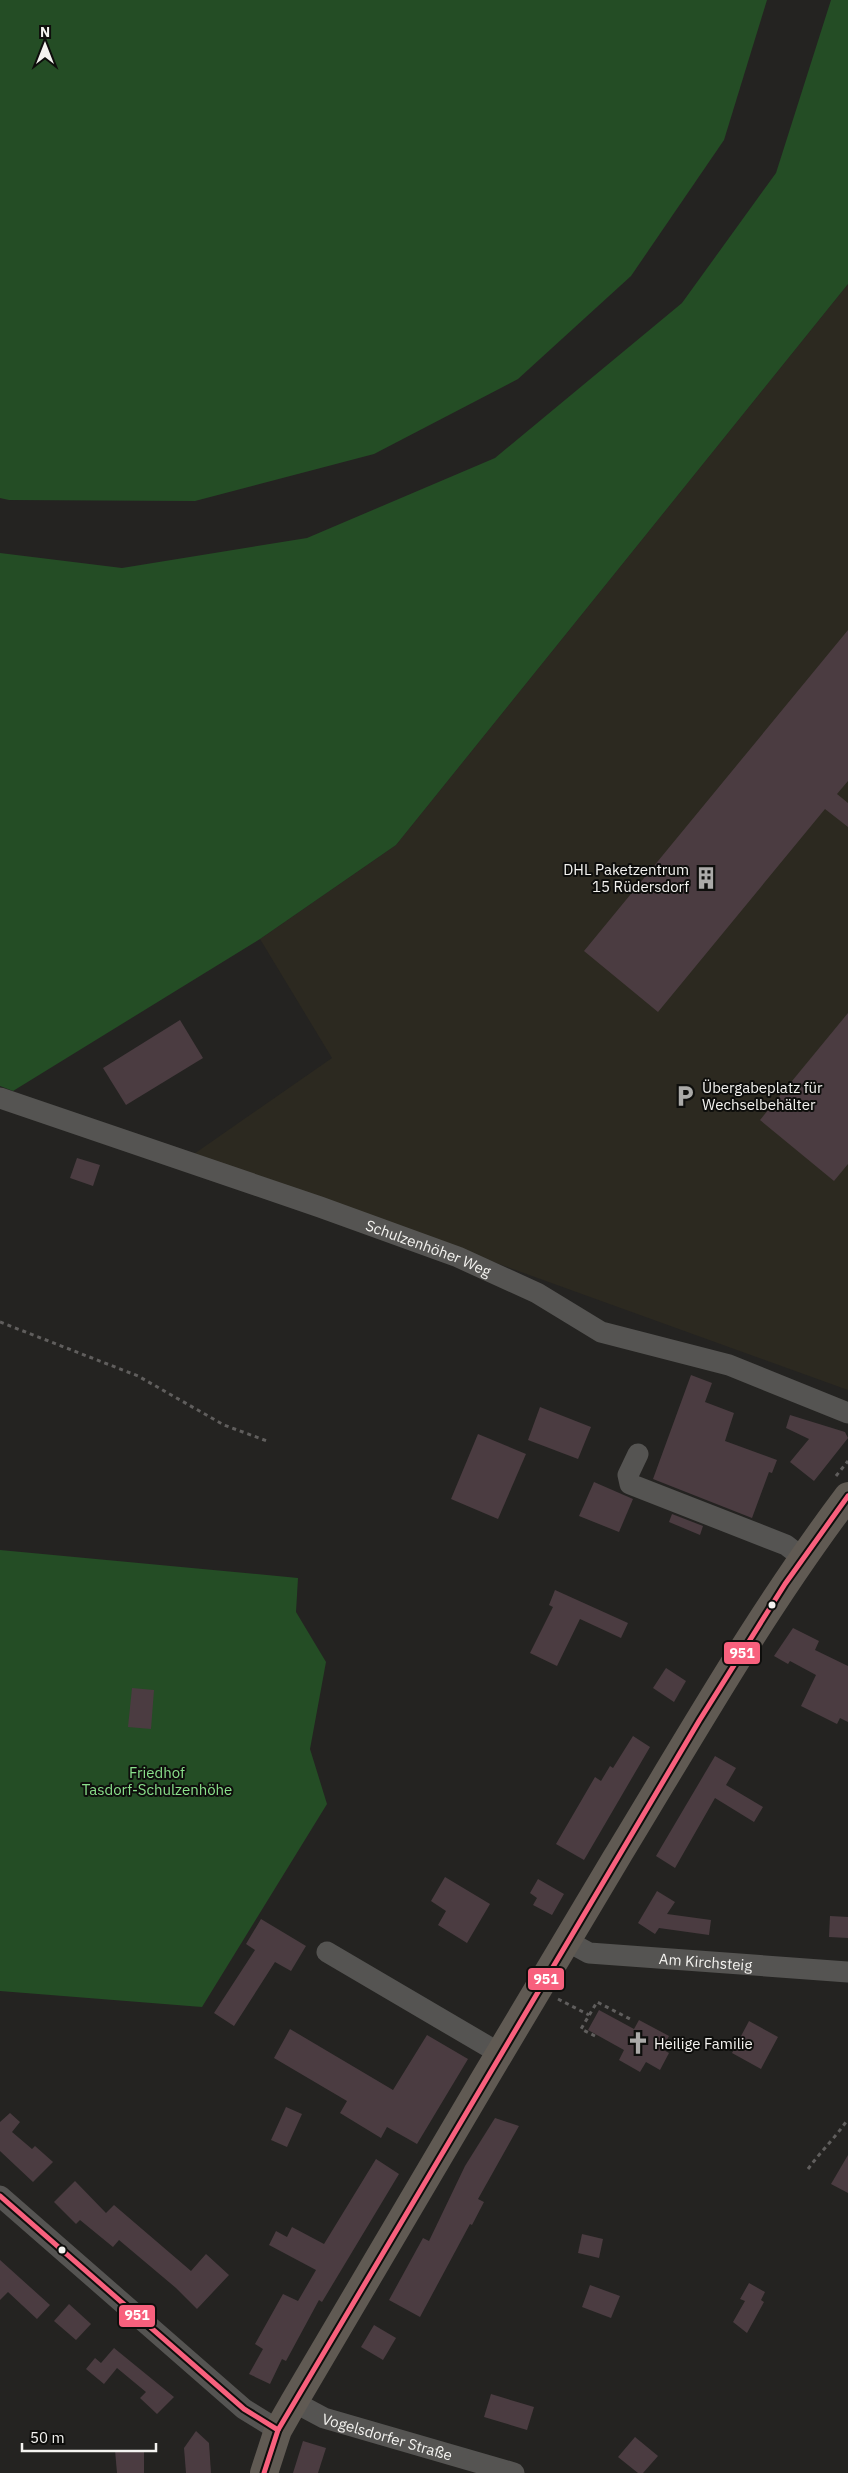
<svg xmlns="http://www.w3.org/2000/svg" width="848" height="2473" font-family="'IBM Plex Sans',sans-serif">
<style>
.built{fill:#2c2920}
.green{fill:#244d25}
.building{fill:#4b3c41}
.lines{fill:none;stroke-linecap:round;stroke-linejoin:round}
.path{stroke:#605e5d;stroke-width:3;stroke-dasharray:4 4;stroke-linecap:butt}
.minor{stroke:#555452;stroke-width:21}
.major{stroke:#605a53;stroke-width:28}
.bus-1-casing{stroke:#0e0e0c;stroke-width:9}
.bus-1{stroke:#f8607d;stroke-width:5}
.bus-dot{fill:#f4f3f0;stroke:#0e0e0c;stroke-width:2}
.labels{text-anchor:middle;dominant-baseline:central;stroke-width:4;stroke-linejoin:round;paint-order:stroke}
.poi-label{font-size:15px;fill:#f4f3f0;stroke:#0e0e0c;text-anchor:start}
.street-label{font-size:15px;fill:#f4f3f0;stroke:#0e0e0c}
.park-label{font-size:15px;fill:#8ae08b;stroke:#0e0e0c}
.line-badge{stroke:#0e0e0c;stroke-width:2}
.badge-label{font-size:14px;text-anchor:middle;font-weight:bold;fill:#fff}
</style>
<rect width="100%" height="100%" fill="#242321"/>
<!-- built -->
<path class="built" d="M848 284V1390L194 1154 332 1058 260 939 396 845Z"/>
<!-- green -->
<g class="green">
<path d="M0 0H767L724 140 631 276 518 379 374 454 195 501 9 500 0 498Z"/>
<path d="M831 0H848V284L396 845 260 939 13 1091 0 1086V553L122 568 307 538 495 458 682 303 776 173Z"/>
<path d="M0 1550 298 1578 296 1612 326 1662 310 1749 327 1804 202 2007 0 1991Z"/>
</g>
<!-- building -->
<g class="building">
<path d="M848 630V781L837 794 848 803V827L825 809 658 1012 584 951Z"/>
<path d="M848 1013V1164L834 1181 760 1120Z"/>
<path d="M180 1020 203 1058 126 1105 103 1068Z"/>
<path d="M77 1158 100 1165 93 1186 70 1178Z"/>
<path d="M691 1375 712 1383 705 1402 734 1413 725 1441 777 1460 772 1473 769 1472 752 1518 653 1479Z"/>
<path d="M540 1407 591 1427 578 1459 528 1440Z"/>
<path d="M790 1415 845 1432 848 1438 814 1481 790 1462 809 1439 786 1428Z"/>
<path d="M478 1434 526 1454 498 1519 451 1499Z"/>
<path d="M594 1482 633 1499 619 1532 579 1516Z"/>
<path d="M672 1514 703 1526 700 1535 669 1522Z"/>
<path d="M555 1590 628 1623 621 1638 580 1619 557 1666 530 1653 553 1607 549 1605Z"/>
<path d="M793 1628 819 1641 815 1650 848 1666V1722L840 1718 837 1724 801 1706 816 1675 790 1661 788 1664 774 1656Z"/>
<path d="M666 1668 686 1681 674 1702 653 1688Z"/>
<path d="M132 1688 154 1690 151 1729 128 1727Z"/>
<path d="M633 1736 650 1747 584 1860 556 1844 595 1777 601 1781 610 1766 613 1768Z"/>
<path d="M715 1756 736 1768 726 1785 763 1807 754 1822 715 1798 675 1868 656 1856Z"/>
<path d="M445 1877 490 1904 467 1943 438 1925 446 1911 431 1901Z"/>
<path d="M538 1879 564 1894 552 1915 533 1905 537 1898 530 1893Z"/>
<path d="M657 1891 675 1902 667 1914 711 1920 709 1935 659 1928 655 1934 638 1923Z"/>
<path d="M830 1916 848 1917V1938L829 1937Z"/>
<path d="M261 1919 306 1946 291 1971 275 1962 234 2026 214 2013 255 1950 246 1944Z"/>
<path d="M599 2010 634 2029 639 2020 669 2036 662 2049 669 2053 660 2070 646 2062 640 2072 619 2060 624 2050 588 2030Z"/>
<path d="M749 2021 778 2037 761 2069 732 2053Z"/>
<path d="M290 2029 393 2090 427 2035 468 2059 417 2144 387 2127 381 2138 340 2113 347 2101 274 2058Z"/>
<path d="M286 2107 302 2114 287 2147 271 2140Z"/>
<path d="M10 2113 20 2122 12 2132 32 2149 35 2146 53 2162 33 2182 0 2151V2122Z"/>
<path d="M495 2118 519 2126 478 2199 484 2202 472 2225 470 2224 420 2317 389 2300 423 2238 429 2241 465 2166Z"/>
<path d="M848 2155V2193L831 2184Z"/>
<path d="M376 2159 399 2174 322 2302 319 2300 286 2361 282 2359 270 2384 249 2374 263 2349 255 2344 283 2294 298 2301 316 2270 269 2245 276 2231 287 2237 292 2227 324 2244Z"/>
<path d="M75 2181 106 2213 114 2205 191 2271 206 2254 229 2275 197 2309 176 2288 119 2240 113 2247 80 2220 76 2224 54 2202Z"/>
<path d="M582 2234 603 2239 599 2258 578 2253Z"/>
<path d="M0 2260 50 2305 37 2319 8 2292 0 2300Z"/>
<path d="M749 2283 765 2292 761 2300 764 2302 747 2333 733 2322 745 2301 740 2299Z"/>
<path d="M590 2285 620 2296 611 2318 582 2307Z"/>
<path d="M69 2304 91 2324 76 2340 54 2321Z"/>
<path d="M374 2325 396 2338 383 2360 361 2347Z"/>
<path d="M114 2348 174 2397 157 2414 140 2398 146 2392 117 2368 104 2384 86 2369 95 2358 101 2363Z"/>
<path d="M491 2394 534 2407 527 2430 484 2417Z"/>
<path d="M196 2431 209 2443 211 2473H186L184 2448Z"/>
<path d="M635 2437 658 2456 643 2473H638L618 2457Z"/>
<path d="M303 2441 326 2448 318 2473H293Z"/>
<path d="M115 2450H144V2473H117Z"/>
</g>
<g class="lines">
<!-- path -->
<g class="path">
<path d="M0 1322 138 1376 224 1425 267 1441"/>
<path d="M836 1476 848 1461"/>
<path d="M558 1999 589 2015"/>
<path d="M595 2036 581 2029 597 2002 630 2019"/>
<path d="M808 2169C821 2151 836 2137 848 2119"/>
</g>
<!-- minor -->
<g class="minor">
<path id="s1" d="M0 1098 320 1207 458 1257 537 1293 601 1332 729 1365 848 1413"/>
<path d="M638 1454 628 1475 630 1484 786 1545 803 1558"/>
<path id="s2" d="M567 1941 589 1953 848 1972"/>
<path d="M327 1952 499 2053"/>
<path d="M0 2196 244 2409 278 2430"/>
<path id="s3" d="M294 2402 324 2418 514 2473"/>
</g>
<!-- major -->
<path class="major" d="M264 2473 278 2430 294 2402C400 2221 507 2040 615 1860 690 1737 761 1611 848 1496"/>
<defs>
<g id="bus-1">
<path d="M0 2196 244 2409 278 2430"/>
<path d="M264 2473 278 2430 699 1721 785 1584 848 1496"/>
</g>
</defs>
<!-- bus-1 casing -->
<use href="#bus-1" class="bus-1-casing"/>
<!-- bus-1 -->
<use href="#bus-1" class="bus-1"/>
</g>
<!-- icons -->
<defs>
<symbol id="building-bare" viewBox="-9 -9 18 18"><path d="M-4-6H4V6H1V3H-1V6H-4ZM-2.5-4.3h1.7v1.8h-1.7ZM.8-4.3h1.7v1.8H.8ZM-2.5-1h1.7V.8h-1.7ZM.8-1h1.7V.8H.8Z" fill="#abaaa8" stroke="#0e0e0c" stroke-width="2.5" paint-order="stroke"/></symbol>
<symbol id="parking-bare" viewBox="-9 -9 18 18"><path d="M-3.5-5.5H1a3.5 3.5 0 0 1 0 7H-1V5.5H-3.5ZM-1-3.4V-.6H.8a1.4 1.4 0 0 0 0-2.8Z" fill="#abaaa8" stroke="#0e0e0c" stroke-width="2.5" paint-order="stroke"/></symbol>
<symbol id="church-bare" viewBox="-9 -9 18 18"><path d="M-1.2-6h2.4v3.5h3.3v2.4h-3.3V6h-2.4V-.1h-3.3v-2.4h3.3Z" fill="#abaaa8" stroke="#0e0e0c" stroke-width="2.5" paint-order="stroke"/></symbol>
</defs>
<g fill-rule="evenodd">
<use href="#building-bare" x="690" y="862" width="32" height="32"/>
<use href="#parking-bare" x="669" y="1080" width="32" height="32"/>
<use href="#church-bare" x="622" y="2027" width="32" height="32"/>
</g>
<!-- markers -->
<g class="bus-dot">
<circle cx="772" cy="1605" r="4.5"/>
<circle cx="62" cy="2250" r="4.5"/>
</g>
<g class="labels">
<!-- poi labels -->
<g class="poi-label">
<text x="689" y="869" text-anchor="end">DHL Paketzentrum<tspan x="689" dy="17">15 Rüdersdorf</tspan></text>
<text x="702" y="1087">Übergabeplatz für<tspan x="702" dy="17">Wechselbehälter</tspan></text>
<text x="654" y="2043">Heilige Familie</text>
</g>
<!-- street labels -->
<g class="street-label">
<text stroke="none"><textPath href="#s1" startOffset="454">Schulzenhöher Weg</textPath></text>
<text stroke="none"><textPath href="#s2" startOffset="142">Am Kirchsteig</textPath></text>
<text stroke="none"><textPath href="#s3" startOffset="100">Vogelsdorfer Straße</textPath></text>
</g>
<!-- park labels -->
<g class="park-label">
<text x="157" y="1772">Friedhof<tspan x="157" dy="17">Tasdorf-Schulzenhöhe</tspan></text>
</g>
</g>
<g class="line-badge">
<rect x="723" y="1641" width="38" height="24" rx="5" fill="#f8607d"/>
<rect x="527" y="1967" width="38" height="24" rx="5" fill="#f8607d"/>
<rect x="118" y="2304" width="38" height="24" rx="5" fill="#f8607d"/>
</g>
<g class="badge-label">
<text x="742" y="1658">951</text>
<text x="546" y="1984">951</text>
<text x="137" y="2320">951</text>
</g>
<!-- north arrow -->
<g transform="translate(45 45)" stroke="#0e0e0c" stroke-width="4" paint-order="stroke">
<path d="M0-4L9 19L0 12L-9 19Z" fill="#f4f3f0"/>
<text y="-8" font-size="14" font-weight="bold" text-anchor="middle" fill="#f4f3f0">N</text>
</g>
<!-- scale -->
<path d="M22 2443v8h134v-8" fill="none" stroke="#f4f3f0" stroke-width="2.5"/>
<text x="30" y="2443" font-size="15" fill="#f4f3f0" stroke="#0e0e0c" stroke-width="4" paint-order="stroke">50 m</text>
</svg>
